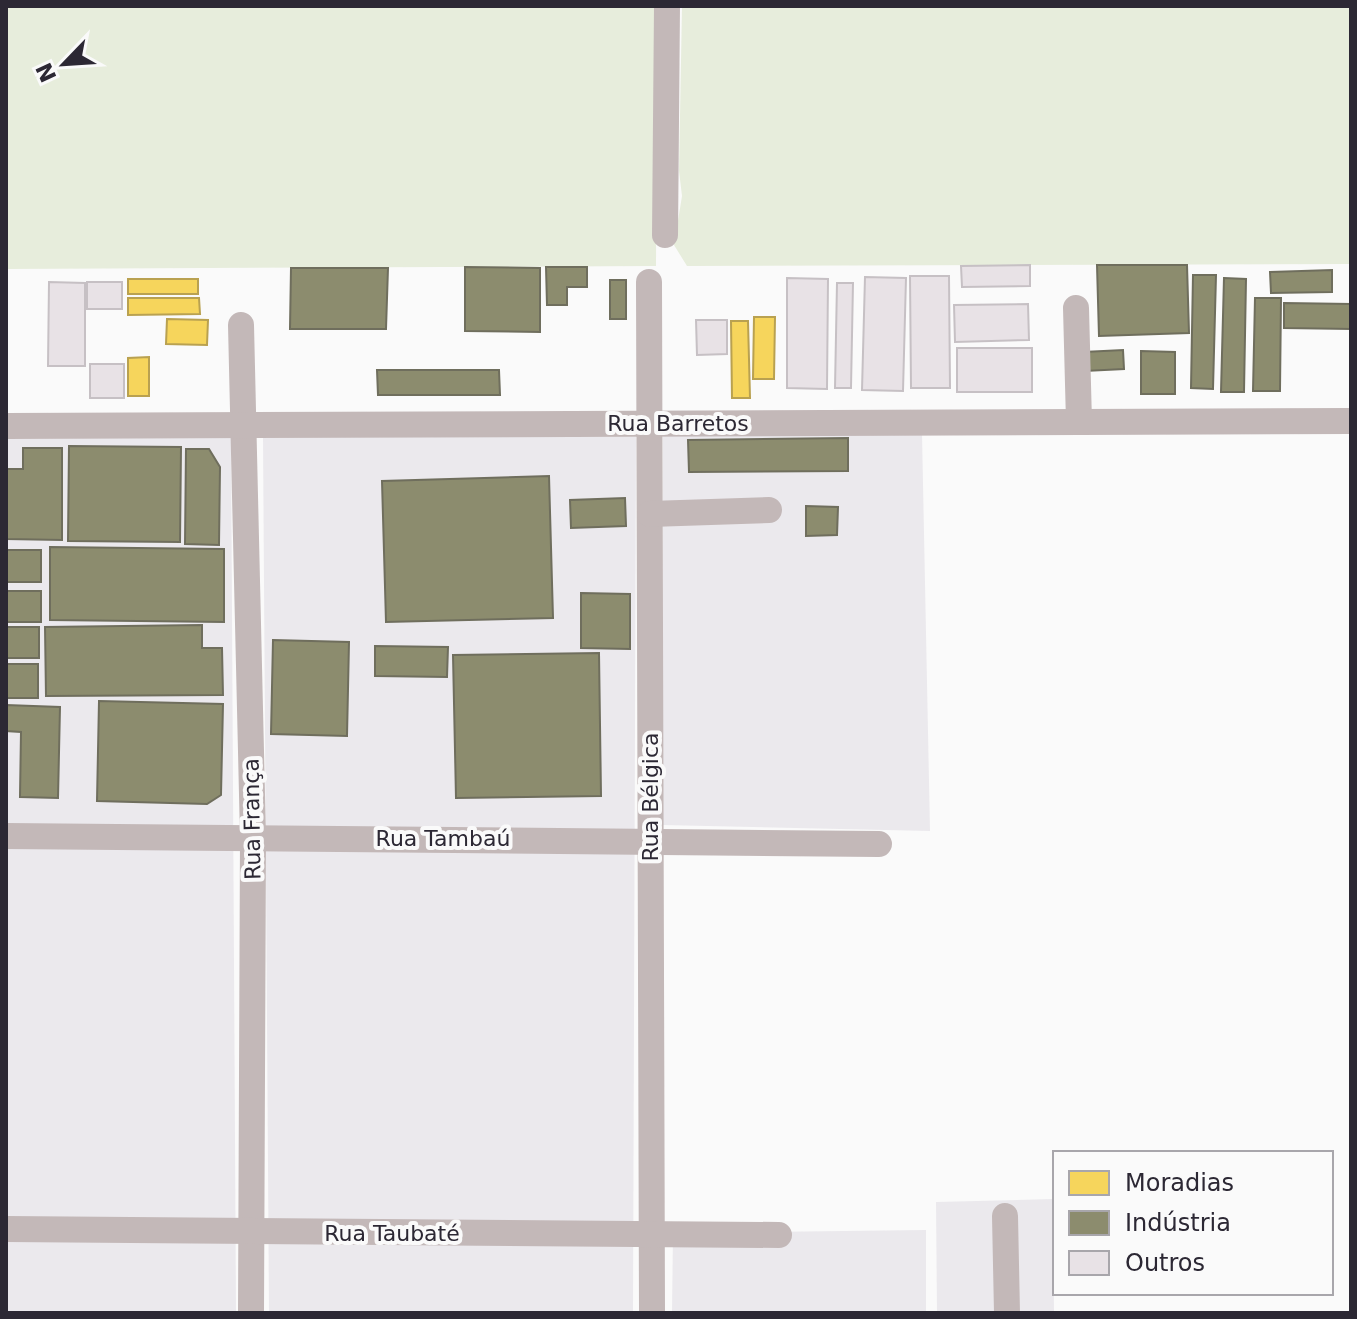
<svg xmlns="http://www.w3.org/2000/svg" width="1357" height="1319" font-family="'DejaVu Sans',sans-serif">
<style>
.built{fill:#ebe9ed}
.green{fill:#e7eddc}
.homes{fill:#f6d55c;stroke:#b9a150;stroke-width:2}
.industry{fill:#8c8c6e;stroke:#6f6e5d;stroke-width:2}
.building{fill:#e8e2e6;stroke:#c6c0c4;stroke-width:2}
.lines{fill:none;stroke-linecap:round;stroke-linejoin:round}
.minor{stroke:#c3b8b8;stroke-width:26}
.labels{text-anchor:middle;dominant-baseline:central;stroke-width:8;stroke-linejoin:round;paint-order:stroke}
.street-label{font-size:22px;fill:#2c2834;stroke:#fafafa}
</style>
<rect width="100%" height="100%" fill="#fafafa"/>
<!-- built -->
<g class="built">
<path d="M663 434H922L930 831 662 825Z"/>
<path d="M231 436 236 1313H6V439Z"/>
<path d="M263 437H636L633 1313H269Z"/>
<path d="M1053 1199 1054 1313H937L936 1202Z"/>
<path d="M926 1230V1313H672L673 1233Z"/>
</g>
<!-- green -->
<g class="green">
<path d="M6 6H657L656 266 6 269Z"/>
<path d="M682 6H1351V264L687 266 674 245 682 196 679 171Z"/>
</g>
<!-- homes -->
<g class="homes">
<rect x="128" y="279" width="70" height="15"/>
<path d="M128 298H199L200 314 128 315Z"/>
<path d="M754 317H775L774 379H753Z"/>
<path d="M167 319 208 320 207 345 166 344Z"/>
<path d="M731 321H748L750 398H732Z"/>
<path d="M149 357V396H128V358Z"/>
</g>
<!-- industry -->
<g class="industry">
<path d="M1097 265H1187L1189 333 1099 336Z"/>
<path d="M465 267 540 268V332L465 331Z"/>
<path d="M546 267H587V287H567V305H547Z"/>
<path d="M291 268H388L386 329H290Z"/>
<path d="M1332 270V292L1271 293 1270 272Z"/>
<path d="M1193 275H1216L1213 389 1191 388Z"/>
<path d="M1224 278 1246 279 1244 392H1221Z"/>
<rect x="610" y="280" width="16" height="39"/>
<path d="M1255 298H1281L1280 391H1253Z"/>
<path d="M1284 303 1351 304V329L1284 328Z"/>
<path d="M1123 350 1124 369 1085 371 1084 352Z"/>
<path d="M1141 351 1175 352V394H1141Z"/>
<path d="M377 370H499L500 395H378Z"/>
<path d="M848 438V471L689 472 688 440Z"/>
<path d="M69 446 181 447 180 542 68 541Z"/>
<path d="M23 448H62V540L6 539V469H23Z"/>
<path d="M186 449H209L220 467 219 545 185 544Z"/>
<path d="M549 476 553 618 386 622 382 481Z"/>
<path d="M625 498 626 526 571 528 570 500Z"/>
<path d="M806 506 838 507 837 535 806 536Z"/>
<path d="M50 547 224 549V622L50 620Z"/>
<rect x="6" y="550" width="35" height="32"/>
<rect x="6" y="591" width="35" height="31"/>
<path d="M581 593 630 594V649L581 648Z"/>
<path d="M202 625V648H222L223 695 46 696 45 627Z"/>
<rect x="6" y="627" width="33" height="31"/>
<path d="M273 640 349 642 347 736 271 734Z"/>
<path d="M375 646 448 647 447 677 375 676Z"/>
<path d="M599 653 601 796 456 798 453 655Z"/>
<rect x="6" y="664" width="32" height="34"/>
<path d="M99 701 223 704 221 795 207 804 97 801Z"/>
<path d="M6 705 60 707 58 798 20 797 21 732 6 731Z"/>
</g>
<!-- building -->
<g class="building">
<path d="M1030 265V286L962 287 961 266Z"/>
<path d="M910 276H949L950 388H911Z"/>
<path d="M865 277 906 278 903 391 862 390Z"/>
<path d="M787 278 828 279 827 389 787 388Z"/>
<path d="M49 282 85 283V366H48Z"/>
<rect x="87" y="282" width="35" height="27"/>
<path d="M837 283H853L851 388H835Z"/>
<path d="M1028 304 1029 340 955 342 954 305Z"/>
<path d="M696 320H727V354L697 355Z"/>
<rect x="957" y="348" width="75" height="44"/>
<rect x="90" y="364" width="34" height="34"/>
</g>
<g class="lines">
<!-- minor -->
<g class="minor">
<path d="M665 235 667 6"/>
<path d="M649 282 652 1313"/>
<path d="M1076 308 1079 422"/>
<path d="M241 325 253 837 251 1313"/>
<path d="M6 426 1351 421"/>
<path d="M650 514 769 510"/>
<path d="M6 836 879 844"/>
<path d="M1005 1216 1007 1313"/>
<path d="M6 1229 779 1235"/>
</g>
</g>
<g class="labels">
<!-- street labels -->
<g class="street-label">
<text x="678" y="423">Rua Barretos</text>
<text transform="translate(650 797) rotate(-90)">Rua Bélgica</text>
<text transform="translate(252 819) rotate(-91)">Rua França</text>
<text x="443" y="838">Rua Tambaú</text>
<text x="392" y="1233">Rua Taubaté</text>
</g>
</g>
<!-- border -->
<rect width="1357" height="1319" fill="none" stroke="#2c2834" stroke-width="16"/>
<!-- legend -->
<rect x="1053" y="1151" width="280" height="144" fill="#fafafa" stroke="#a8a6ab" stroke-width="2"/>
<rect x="1069" y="1171" width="40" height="24" fill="#f6d55c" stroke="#a8a6ab" stroke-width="2"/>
<text x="1125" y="1191" font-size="24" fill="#2c2834">Moradias</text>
<rect x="1069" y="1211" width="40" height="24" fill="#8c8c6e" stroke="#a8a6ab" stroke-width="2"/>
<text x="1125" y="1231" font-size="24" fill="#2c2834">Indústria</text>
<rect x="1069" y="1251" width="40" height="24" fill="#e8e2e6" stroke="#a8a6ab" stroke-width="2"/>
<text x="1125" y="1271" font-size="24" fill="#2c2834">Outros</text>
<!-- north arrow -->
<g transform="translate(64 64) rotate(245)" stroke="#fafafa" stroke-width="6" paint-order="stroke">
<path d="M0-6L14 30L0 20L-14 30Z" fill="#2c2834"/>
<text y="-12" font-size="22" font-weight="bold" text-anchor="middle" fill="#2c2834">N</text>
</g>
</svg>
